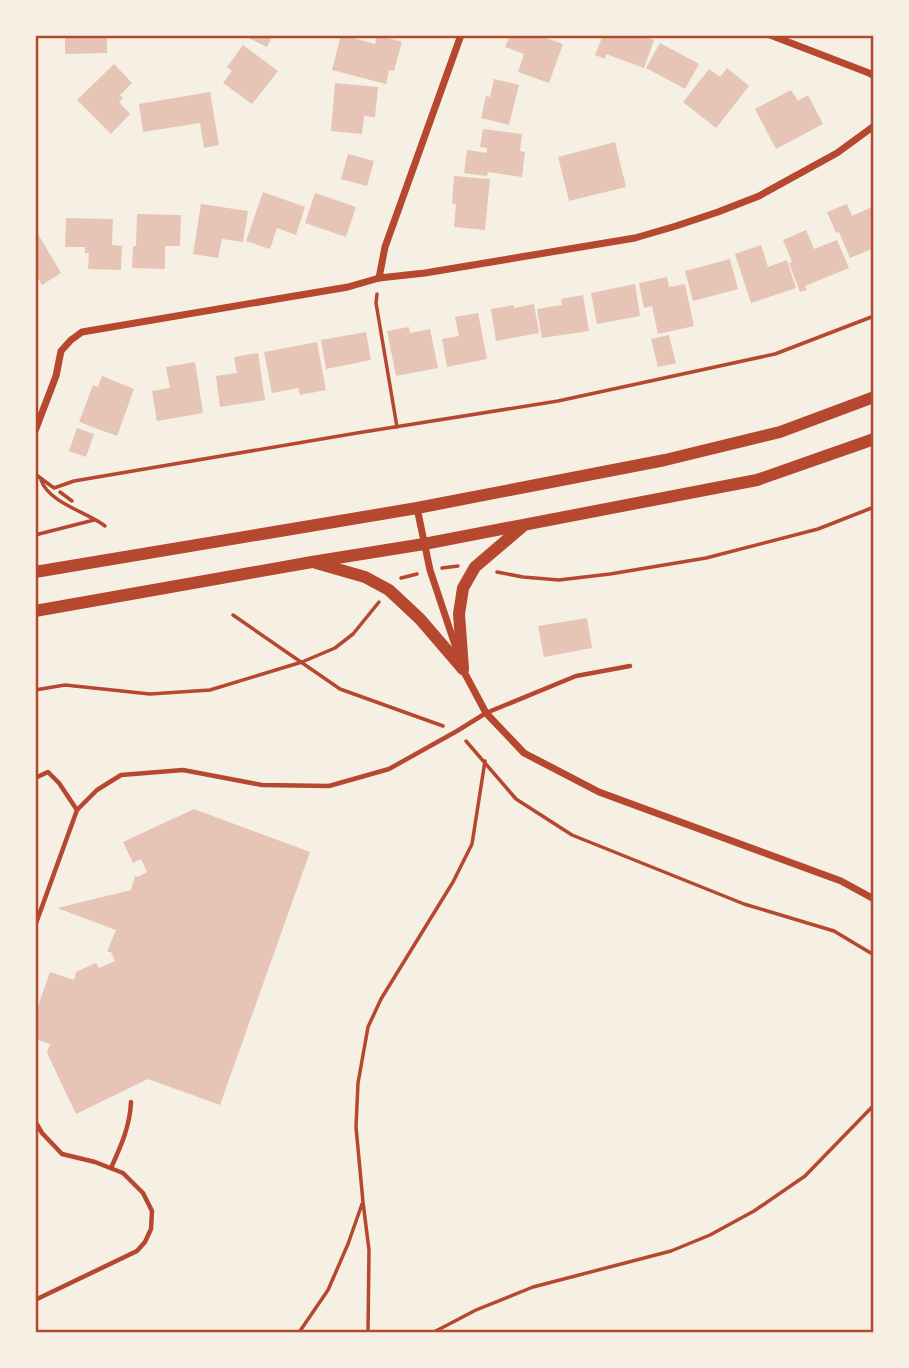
<svg xmlns="http://www.w3.org/2000/svg" width="909" height="1368" font-family="Quicksand,sans-serif">
<style>
.building{fill:#e6c5b7}
.lines{fill:none;stroke-linecap:round;stroke-linejoin:round}
.path{stroke:#b5482f;stroke-width:3.5}
.service{stroke:#b5482f;stroke-width:4.5}
.minor{stroke:#b5482f;stroke-width:7}
.secondary{stroke:#b5482f;stroke-width:12}
.neatline{fill:none;stroke:#b5482f;stroke-width:2.5}
</style>
<rect width="100%" height="100%" fill="#f6efe4"/>
<!-- building -->
<g class="building">
<path d="M65 35H107V53L65 54Z"/>
<path d="M242 35H273L267 47Z"/>
<path d="M341 35 375 44 377 35 402 42 394 71 389 70 386 84 332 70Z"/>
<path d="M510 35H538L563 44 549 83 518 72 524 54 505 47Z"/>
<path d="M603 35H639L654 40 644 68 606 54 605 59 595 55Z"/>
<path d="M660 43 699 64 685 89 646 68Z"/>
<path d="M243 45 278 71 252 104 223 83 232 71 227 67Z"/>
<path d="M114 64 132 83 120 95 123 98 119 102 130 114 111 134 77 100Z"/>
<path d="M727 68 749 86 716 128 683 102 709 69 720 77Z"/>
<path d="M494 79 519 85 509 125 481 118 486 96 490 97Z"/>
<path d="M335 83 378 87 375 117 364 116 362 134 331 131Z"/>
<path d="M791 90 798 101 808 95 823 124 776 149 755 109Z"/>
<path d="M210 92 219 145 204 148 200 123 143 132 139 104Z"/>
<path d="M483 129 522 134 520 151 525 152 522 177 488 172 487 176 464 173 467 150 487 153V148L480 147Z"/>
<path d="M615 142 626 187 569 201 558 157Z"/>
<path d="M348 154 374 161 367 186 341 179Z"/>
<path d="M454 176 490 179 485 230 454 227 456 204H452Z"/>
<path d="M263 192 305 207 296 235 277 228 270 249 246 241Z"/>
<path d="M315 193 356 207 346 237 305 223Z"/>
<path d="M201 204 248 211 243 242 222 239 218 258 193 254Z"/>
<path d="M847 204 852 216 874 206V248L850 258 839 232 836 233 827 212Z"/>
<path d="M137 214 181 215 180 246H165V269L132 268 133 246H136Z"/>
<path d="M66 218 113 219 112 245 122 246 121 270 88 269 89 253H85V247H65Z"/>
<path d="M35 229 61 273 42 285 35 273Z"/>
<path d="M806 230 814 249 837 240 849 268 805 286 807 290 800 292 789 263 792 262 783 240Z"/>
<path d="M761 245 768 267 787 260 796 288 751 303 735 254Z"/>
<path d="M730 259 738 289 693 301 685 271Z"/>
<path d="M667 277 669 287 685 284 694 326 658 334 652 306 644 308 639 283Z"/>
<path d="M635 284 640 316 597 324 591 293Z"/>
<path d="M583 295 589 331 542 338 537 309 562 305 561 299Z"/>
<path d="M534 304 539 333 496 341 491 309 514 305V308Z"/>
<path d="M478 313 487 359 447 367 442 339 459 336 455 317Z"/>
<path d="M409 327 410 333 430 329 438 368 396 376 387 331Z"/>
<path d="M366 332 371 360 326 369 321 340Z"/>
<path d="M669 335 676 363 658 367 651 339Z"/>
<path d="M317 342 326 390 300 395 298 388 272 393 264 352Z"/>
<path d="M258 353 265 400 220 407 216 376 237 373 234 357Z"/>
<path d="M195 362 203 413 157 421 152 391 170 388 166 367Z"/>
<path d="M102 376 134 389 117 436 79 422 93 385 98 387Z"/>
<path d="M77 428 94 434 86 457 69 451Z"/>
<path d="M587 618 592 648 544 657 538 626Z"/>
<path d="M194 809 310 852 220 1105 148 1079 76 1114 47 1053 50 1044 35 1039V1015L50 972 74 980 76 972 96 963 99 968 115 961 111 952H107L116 930 57 908 131 890 135 876 138 877 147 872 141 859 133 863 123 842Z"/>
</g>
<g class="lines">
<!-- path -->
<g class="path">
<path d="M377 294 376 303 397 427"/>
<path d="M35 474 54 488 74 481 357 433 558 401 775 354 874 316"/>
<path d="M41 480C49 503 87 512 105 526"/>
<path d="M60 492 72 501"/>
<path d="M35 535 94 520"/>
<path d="M442 568 458 566"/>
<path d="M497 572 523 577 559 580 610 574 706 558 818 529 874 507"/>
<path d="M401 578 417 574"/>
<path d="M233 615 340 689 443 726"/>
<path d="M35 690 65 685 150 694 210 690 302 662 335 648 353 634 379 602"/>
<path d="M466 741 516 799 572 835 744 904 834 931 874 955"/>
<path d="M296 1333 300 1331 328 1290 348 1244 362 1204"/>
<path d="M368 1333 369 1250 363 1202 356 1127 358 1083 368 1027 381 999 453 882 472 844 485 761"/>
<path d="M432 1333 476 1310 533 1287 671 1251 710 1235 754 1211 805 1176 874 1105"/>
</g>
<!-- service -->
<g class="service">
<path d="M35 778 48 772 59 783 77 810 35 926"/>
<path d="M77 810 97 790 121 775 183 770 262 785 329 786 389 769 457 731 486 713 576 676 630 666"/>
<path d="M35 1121 42 1133 62 1154 95 1162 123 1173 143 1193 152 1211 151 1229 145 1242 137 1251 35 1300"/>
<path d="M111 1168C121 1146 130 1126 131 1102"/>
</g>
<!-- minor -->
<g class="minor">
<path d="M770 35 869 73 874 76"/>
<path d="M379 278 385 247 461 35"/>
<path d="M35 431 56 376 61 351 71 340 82 332 348 287 379 278 425 273 635 238 676 226 718 212 759 196 837 153 874 126"/>
<path d="M417 508 430 570 458 654"/>
<path d="M462 668 486 713 524 753 599 792 841 881 874 899"/>
</g>
<!-- secondary -->
<g class="secondary">
<path d="M316 563 365 577 389 590 420 619 463 669"/>
<path d="M35 572 417 508 665 460 780 432 874 397"/>
<path d="M35 611 312 562 424 544 757 480 874 439"/>
<path d="M463 669 459 614 463 588 475 567 522 527"/>
</g>
</g>
<!-- border -->
<rect width="909" height="1368" fill="none" stroke="#f6efe4" stroke-width="74"/>
<rect x="37" y="37" width="835" height="1294" class="neatline"/>
</svg>
